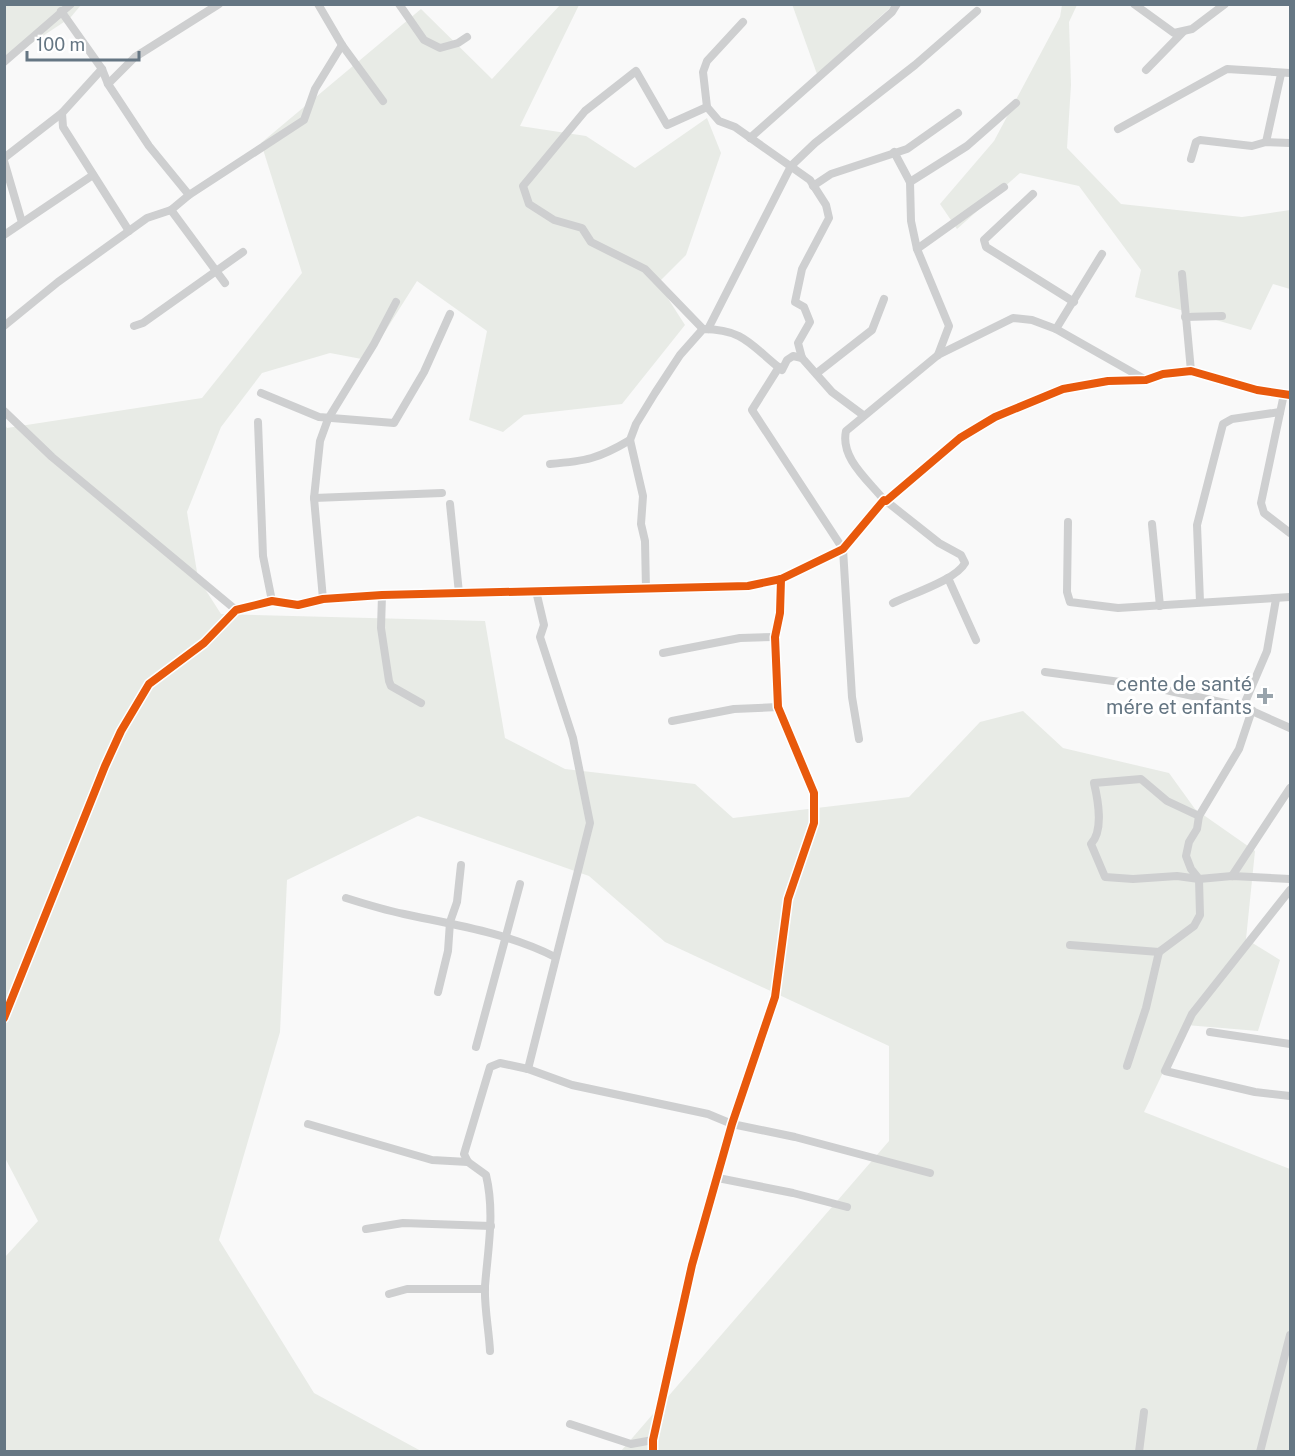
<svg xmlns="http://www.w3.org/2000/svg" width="1295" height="1456" font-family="'Public Sans',sans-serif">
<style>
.green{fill:#e8ebe6}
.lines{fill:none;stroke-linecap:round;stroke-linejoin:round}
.minor{stroke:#cecfd0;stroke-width:8}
.cycleway-casing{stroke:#fff;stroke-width:11}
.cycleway{stroke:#e8590c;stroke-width:8}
.poi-dot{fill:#99a4ac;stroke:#fff;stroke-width:2}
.labels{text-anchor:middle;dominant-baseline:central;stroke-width:6;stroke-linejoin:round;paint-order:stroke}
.poi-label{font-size:20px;fill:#657683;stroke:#fff;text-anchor:end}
</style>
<rect width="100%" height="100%" fill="#f9f9f9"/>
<!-- green -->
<g class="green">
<path d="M792 4 893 5 817 74Z"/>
<path d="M5 5H81L70 18 5 61Z"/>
<path d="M560 5H579L520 126 586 136 635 168 707 118 721 153 686 255 658 283 685 325 622 404 524 415 503 432 469 420 487 331 417 281 367 360 330 353 262 373 221 427 187 512 198 578 221 614 485 621 505 738 565 769 695 784 733 818 909 797 980 722 1023 711 1063 748 1169 773 1195 809 1255 851 1246 939 1280 960 1258 1031 1186 1025 1144 1112 1290 1169V1451H621L889 1141V1046L665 942 589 876 418 816 287 880 280 1032 219 1240 314 1393 421 1451H5V1257L38 1221 4 1156V423L7 428 202 398 302 273 261 143 421 9 492 79Z"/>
<path d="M1062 5H1077L1069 22 1071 85 1067 148 1121 204 1242 217 1290 210V289L1273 284 1251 330 1135 297 1141 270 1079 186 1020 173 957 229 940 204 994 141 1060 17Z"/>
</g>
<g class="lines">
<!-- minor -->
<g class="minor">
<path d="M318 4 342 45 383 101"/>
<path d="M399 4 424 40 440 48 458 43 467 37"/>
<path d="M1134 4 1174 33 1192 29 1225 4"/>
<path d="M61 11 102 69 108 84 149 146 189 195"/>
<path d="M743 22 707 61 703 72 707 107 719 121 735 127 810 180 826 205 829 218 802 269 795 302 804 307 810 322 798 343 802 358 832 392 863 415"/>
<path d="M4 62 71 4"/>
<path d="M102 69 62 113 63 127 129 231"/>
<path d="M1146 70 1183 32"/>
<path d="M108 84 135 57 219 4"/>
<path d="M1118 129 1227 69 1290 73"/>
<path d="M750 138 892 12 897 4"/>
<path d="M1266 142 1281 74"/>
<path d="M894 152 910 182 911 221 917 249 949 326 938 355"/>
<path d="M4 158 62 113"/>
<path d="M1191 159 1196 142 1200 140 1252 146 1266 142 1290 143"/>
<path d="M4 161 21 219"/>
<path d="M910 182 967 146 1016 103"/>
<path d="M813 186 831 174 907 149 958 113"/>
<path d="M1033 194 984 240 986 247 1074 302"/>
<path d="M171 210 225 283"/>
<path d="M4 235 93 175"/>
<path d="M917 249 1004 187"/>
<path d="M1182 274 1191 371"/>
<path d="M1185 317 1222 316"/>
<path d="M4 326 58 282 147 218 171 210 189 195 304 120 315 89 342 45"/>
<path d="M134 326 143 323 243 252"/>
<path d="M703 329 645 269 591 242 582 228 554 220 529 204 523 186 585 111 636 71 667 125 707 107"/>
<path d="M708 329 791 166 815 143 915 65 977 11"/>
<path d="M1056 329 1102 254"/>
<path d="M779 367 752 410 843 549 852 697 859 739"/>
<path d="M817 373 872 330 884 299"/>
<path d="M261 393 319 417 394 423 424 372 450 314"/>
<path d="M1284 394 1261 503 1264 513 1290 533"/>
<path d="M4 411 52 457 236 610"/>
<path d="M258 422 263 556 272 601"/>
<path d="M550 464C586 461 598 459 630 440"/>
<path d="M314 498 442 493"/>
<path d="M884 500C868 480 840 458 846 431L938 355 1013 318 1032 320 1056 329 1146 380"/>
<path d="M886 501 939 543 961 555 965 563C956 580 911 594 893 603"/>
<path d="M450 504 459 593"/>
<path d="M1068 522 1067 592 1070 602 1118 608 1290 597"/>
<path d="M1152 524 1160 606"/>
<path d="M948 578 976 640"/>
<path d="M646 590 645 541 641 524 643 496 630 440 636 424 655 393 680 355 703 329C745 329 752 347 782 370L787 360 793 356 802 358"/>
<path d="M382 595 381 628 389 681 391 686 421 703"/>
<path d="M323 599 314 498 320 441 328 419 374 344 396 302"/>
<path d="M1200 602 1197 525 1223 424 1232 419 1280 412"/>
<path d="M663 653 740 638 775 637"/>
<path d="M1045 672 1143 685 1243 707 1290 728"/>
<path d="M1243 707 1267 651 1276 599"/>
<path d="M672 721 734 709 778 707"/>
<path d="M1199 816 1167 801 1141 779 1094 783C1098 800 1104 830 1091 844L1105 877 1133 879 1177 876 1199 879 1232 876 1290 879"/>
<path d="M1232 876 1290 788"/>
<path d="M1290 890 1192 1014 1165 1071 1255 1092 1290 1096"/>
<path d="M346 898C365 904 385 910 404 914 455 925 508 933 555 957"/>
<path d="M1070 945 1159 952 1194 926 1200 915 1199 879 1191 869 1186 856 1189 842 1197 829 1199 816 1239 749 1252 710"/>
<path d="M438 992 448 951 450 922 457 902 461 865"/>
<path d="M4 1018 105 766 121 731 149 684 204 643 236 610 272 601 298 605 323 599 382 595 748 586 781 579 843 549 884 500 886 501 960 438 995 417 1063 389 1108 381 1146 380 1163 374 1191 371 1257 390 1290 395"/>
<path d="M1210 1032 1290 1044"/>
<path d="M476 1047 520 884"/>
<path d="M1127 1066 1146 1008 1159 952"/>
<path d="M528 1069 590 823 573 738 540 637 544 625 536 591"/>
<path d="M308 1124 432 1160 468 1162"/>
<path d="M718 1178 793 1193 847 1207"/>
<path d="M366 1229 403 1223 491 1226"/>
<path d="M389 1294 407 1289H485"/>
<path d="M490 1351C489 1330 484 1307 485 1286 488 1248 495 1213 486 1175L468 1162 464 1154 490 1067 500 1063 528 1069 572 1085 708 1114 732 1124 795 1137 930 1173"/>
<path d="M570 1424 631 1444 653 1440"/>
<path d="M653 1452V1440L692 1265 732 1124 775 997 788 899 814 823V793L778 707 775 637 780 613 781 579"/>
<path d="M1139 1452 1144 1412"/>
<path d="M1260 1452 1290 1335"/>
</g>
<defs>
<g id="cycleway">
<path d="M4 1018 105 766 121 731 149 684 204 643 236 610 272 601 298 605 323 599 382 595 748 586 781 579 843 549 884 500 886 501 960 438 995 417 1063 389 1108 381 1146 380 1163 374 1191 371 1257 390 1290 395"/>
<path d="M653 1452V1440L692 1265 732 1124 775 997 788 899 814 823V793L778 707 775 637 780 613 781 579"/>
</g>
</defs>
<!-- cycleway casing -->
<use href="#cycleway" class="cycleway-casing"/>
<!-- cycleway -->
<use href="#cycleway" class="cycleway"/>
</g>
<!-- markers -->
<path class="poi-dot" d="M1262 687h6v6h6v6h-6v6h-6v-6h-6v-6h6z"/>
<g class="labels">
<!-- poi labels -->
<g class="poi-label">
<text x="1252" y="684">cente de santé<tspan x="1252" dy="23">mére et enfants</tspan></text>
</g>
</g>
<!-- border -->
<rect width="1295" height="1456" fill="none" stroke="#657683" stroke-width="12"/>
<!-- scale -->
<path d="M27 51v9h112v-9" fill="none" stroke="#657683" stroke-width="3"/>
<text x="36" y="51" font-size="18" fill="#657683" stroke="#ffffff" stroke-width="4.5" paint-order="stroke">100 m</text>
</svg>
